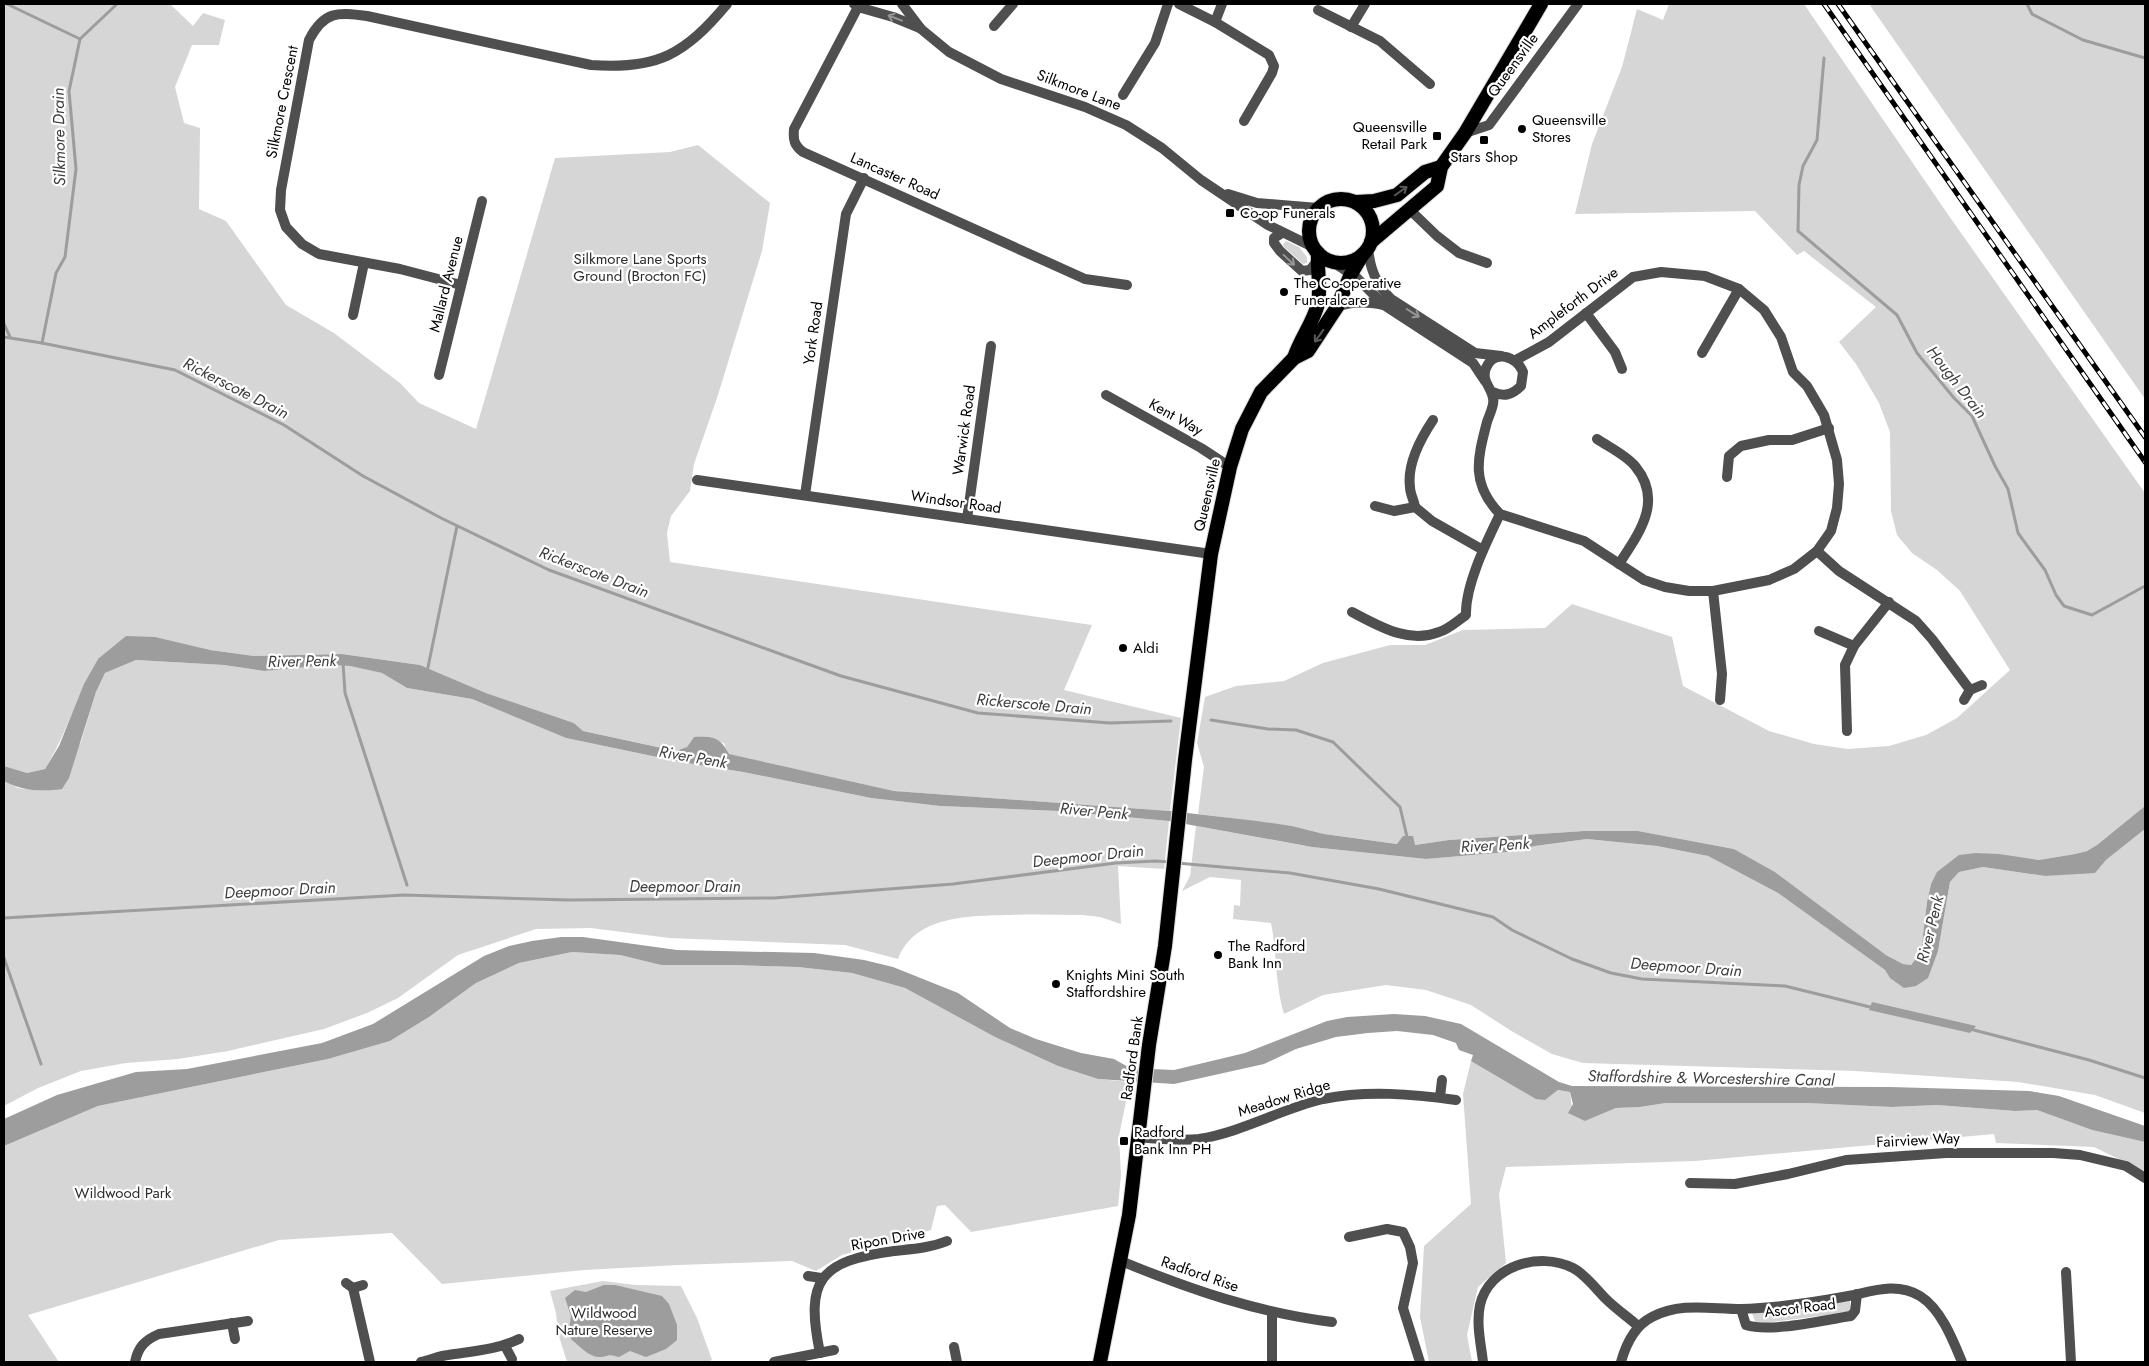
<svg xmlns="http://www.w3.org/2000/svg" width="2149" height="1366" font-family="Jost,sans-serif">
<style>
.green{fill:#d6d6d6}
.water{fill:#9d9d9d}
.lines{fill:none;stroke-linecap:round;stroke-linejoin:round}
.stream{stroke:#9d9d9d;stroke-width:3}
.trunk-casing{stroke:#dbdbdb;stroke-width:16}
.minor{stroke:#4f4f4f;stroke-width:10}
.tertiary{stroke:#4f4f4f;stroke-width:10}
.trunk{stroke:#000;stroke-width:14}
.rail-casing{stroke:#000;stroke-width:5}
.rail{stroke:#fff;stroke-width:3;stroke-dasharray:9;stroke-linecap:butt}
.oneway{stroke:#959595}
.oneway2{stroke:#595959}
.poi-dot{fill:#000;stroke:#fff;stroke-width:2}
.labels{text-anchor:middle;dominant-baseline:central;stroke-width:4.5;stroke-linejoin:round;paint-order:stroke}
.street-label{font-size:15px;fill:#000;stroke:#fff}
.poi-label{font-size:15px;fill:#000;stroke:#fff;text-anchor:start}
.park-label{font-size:15px;fill:#2d2d2d;stroke:#fff}
.water-label{font-size:16px;font-style:italic;fill:#3e3e3e;stroke:#fff}
</style>
<rect width="100%" height="100%" fill="#fff"/>
<!-- green -->
<g class="green">
<path d="M4 4H170L193 26 203 13 225 20 219 45H192L175 87 184 123 200 128 199 209 226 221 286 305 334 333 400 383 419 403 476 429 555 158 670 152 698 145 770 203 762 251 718 395 694 464 690 491 671 516 667 533 670 562 1092 625 1064 690 1181 718 1170 811 894 791 728 754 724 743 694 737 687 747 677 751 583 731 574 723 486 693 420 665 342 654 254 656 210 650 98 659C78 695 66 734 45 769L27 773 4 766Z"/>
<path d="M1669 4H1804L1949 216 2145 493V806L2097 845 2087 851 2075 854 2039 860 1976 853 1931 884 1927 902 1921 952 1911 965 1903 964 1886 955 1775 872 1734 849 1638 831H1584L1449 840 1415 845 1403 836 1398 844 1324 834 1292 826 1198 814 1204 767 1197 743 1205 697 1236 686 1284 681 1323 663 1390 645H1425L1463 630 1545 628 1572 604 1672 637 1683 686 1769 731 1814 744 1848 749 1889 746 1926 735 1957 718 2010 670 1960 591 1937 570 1912 553 1897 535 1891 511 1890 432 1879 403 1856 364 1839 342 1876 307 1804 251 1797 255 1755 211 1575 214 1592 144 1622 67 1637 9 1663 20Z"/>
<path d="M1869 4H2145V399Z"/>
<path d="M1286 241 1299 247 1307 257V263L1303 264 1284 247 1283 244Z"/>
<path d="M136 660 224 665 264 671 329 665 350 666 382 673 407 688 472 699 566 738 681 762 743 772 871 798 940 806 1059 811 1169 821 1164 869 1118 866 1121 924 1100 917 1083 915C1058 915 1034 914 1009 915 969 916 915 915 898 959L845 945 669 938 591 928 536 929 458 955 398 998 367 1013 324 1029 228 1051 178 1059 126 1063 81 1071 38 1088 4 1106V781L18 788 47 791 81 742 96 692 105 673Z"/>
<path d="M1196 826 1312 847 1426 859 1508 852 1535 846 1587 839 1657 846 1708 856 1778 893 1885 970 1890 978 1938 951 1950 882 1959 872 1983 867 2045 876 2095 872 2106 860 2145 829V1113L2095 1095 2018 1082 1855 1071 1583 1063 1552 1054 1513 1032 1471 1005 1426 990 1386 985 1323 995 1284 1014C1275 985 1277 953 1271 923L1233 919 1234 905 1240 906 1241 880 1210 877 1182 891 1190 876Z"/>
<path d="M572 952 620 955 661 965H733L798 967 852 973 905 988 995 1037 1058 1066 1098 1079 1130 1082 1119 1136 1121 1175 1118 1206 971 1232 945 1205 937 1206 931 1230 842 1255 816 1271 792 1261 678 1265 584 1270 442 1284 392 1233 279 1240 28 1315 59 1362H4V1146L98 1106 328 1059 390 1041 429 1017 476 983 519 963Z"/>
<path d="M1471 1061 1548 1097 1558 1090 1570 1092 1572 1108 1585 1121 1616 1108 1640 1107 1666 1103H1806L1892 1107 1937 1105 2015 1111 2037 1110 2092 1130 2145 1142V1172L2094 1147 1996 1143 1994 1134 1695 1161 1506 1167 1499 1194 1506 1263 1478 1287 1467 1335 1472 1362H1429L1420 1317 1424 1246 1471 1204 1463 1094Z"/>
<path d="M603 1281 635 1285 681 1286 697 1318 712 1360 707 1362H567L558 1333 556 1313 550 1291Z"/>
<path d="M1850 1301V1312L1756 1324 1752 1313Z"/>
</g>
<!-- water -->
<g class="water">
<path d="M126 636 155 637 210 650 254 656 342 654 420 665 486 693 574 723 583 731 676 751 687 747 694 737C711 736 720 736 729 754L894 791 1170 811 1257 821 1292 826 1324 834 1397 844 1403 836H1413L1415 845 1449 840 1584 831H1638L1734 849 1775 872 1886 955 1903 964 1911 965 1921 952 1927 902 1931 884 1937 872 1959 855 1976 853 1999 854 2039 860 2075 854 2087 851 2097 845 2145 806V829L2106 860 2095 873 2045 876 1983 867 1959 872 1950 882 1938 951 1928 978 1916 986 1904 988 1890 978 1885 970 1778 893 1708 856 1657 846 1587 839 1535 846 1508 852 1426 859 1312 847 1169 821 1059 811 940 806 871 798 743 772 681 762 566 738 472 699 407 688 382 673 350 666 329 665 264 671 224 665 136 660 105 673 96 692 69 778 62 789C40 792 23 791 4 781V766L27 773 45 769 59 746 84 684 98 659Z"/>
<path d="M561 937H583L677 950 814 953 864 960 893 967 958 993 1010 1028 1036 1039 1081 1053 1114 1059 1130 1068 1174 1070 1245 1053 1327 1021 1347 1017 1394 1014 1425 1016 1461 1024 1559 1082 1572 1086 1890 1087 2029 1091 2059 1096 2145 1126V1142L2092 1130 2037 1110 2015 1111 1937 1105 1892 1107 1806 1103H1666L1640 1107 1616 1108 1585 1121 1568 1113 1573 1104 1570 1092 1558 1090 1545 1100 1536 1099 1471 1061 1473 1055 1459 1050 1456 1043 1433 1035 1397 1031 1368 1033 1336 1037 1296 1049 1264 1064 1174 1084 1098 1079 1058 1066 995 1037 905 988 852 973 798 967 733 965H661L620 955 572 952 519 963 476 983 429 1017 390 1041 328 1059 98 1106 4 1146V1119L57 1095 136 1072 187 1069 322 1043 373 1024 484 956 509 946 532 941Z"/>
<path d="M1872 1002 1976 1026 1970 1033 1869 1010Z"/>
<path d="M604 1285H615L662 1296 669 1304 677 1325V1340L666 1349 646 1357 630 1351 619 1357C606 1353 609 1357 599 1357 589 1357 578 1345 571 1339L569 1329 571 1316 565 1298 575 1290 586 1292Z"/>
</g>
<g class="lines">
<!-- stream -->
<g class="stream">
<path d="M7 4 80 39"/>
<path d="M2027 4 2032 14 2083 40 2145 58"/>
<path d="M1824 58 1817 140 1803 166 1799 185 1798 231 1897 315 1917 353 1954 398 1972 416 1995 466 2008 489 2018 533 2045 570 2056 595 2064 606 2092 615 2145 586"/>
<path d="M4 324 10 337"/>
<path d="M4 337 42 343 175 370 284 425 363 476 441 518 549 570 841 676 978 713 1110 723 1171 721"/>
<path d="M42 343 56 273 65 257 76 169 69 91 80 39 117 4"/>
<path d="M343 663 345 693 407 885"/>
<path d="M427 672 457 526"/>
<path d="M1211 720 1268 729 1296 730 1333 742 1400 807 1408 841"/>
<path d="M1177 863 1290 873 1379 889 1493 917 1512 930 1572 959 1611 973 1642 979 1785 986 1874 1008"/>
<path d="M4 918 404 895 569 900 774 898 953 884 1116 863 1155 861 1171 862"/>
<path d="M4 958 41 1064"/>
<path d="M1970 1029 2089 1060 2145 1078"/>
</g>
<defs>
<g id="trunk">
<circle cx="1341" cy="231" r="32"/>
<path d="M1356 202 1374 201 1397 195 1425 172 1441 167"/>
<path d="M1371 242 1437 186 1441 167 1465 133 1541 4"/>
<path d="M1294 358C1300 339 1313 323 1318 304 1321 287 1317 270 1318 253"/>
<path d="M1100 1362 1129 1215 1149 1045 1165 946 1185 760 1211 554 1230 467 1242 429 1261 392 1294 358 1308 351 1337 307 1351 274 1363 254"/>
</g>
</defs>
<!-- trunk casing -->
<use href="#trunk" class="trunk-casing"/>
<!-- minor -->
<g class="minor">
<path d="M1179 4 1215 22 1269 55 1274 66 1272 73 1244 121"/>
<path d="M858 7 794 129C793 140 794 145 803 152L1085 279 1127 285"/>
<path d="M1318 10 1380 41 1430 84"/>
<path d="M1215 22 1222 4"/>
<path d="M994 26 1013 4"/>
<path d="M1351 27 1365 4"/>
<path d="M1123 95 1155 43 1168 4"/>
<path d="M1465 133 1489 125 1578 4"/>
<path d="M1409 209 1437 236 1459 253 1487 263"/>
<path d="M1282 233 1274 238V243L1280 251 1302 271 1310 270 1317 261"/>
<path d="M1368 248C1370 269 1376 284 1391 299L1475 353 1501 356"/>
<path d="M1333 262 1357 278 1384 305 1473 363 1485 381"/>
<path d="M461 285 400 269 319 254 302 244 286 227 280 210 281 190 309 40C324 11 337 12 367 16L591 65C658 70 685 54 727 4"/>
<path d="M1337 307C1354 301 1367 302 1384 305"/>
<path d="M1586 313 1615 352 1622 369"/>
<path d="M353 315 364 263"/>
<path d="M1702 353 1739 289"/>
<path d="M439 375 482 201"/>
<path d="M1493 392C1504 397 1512 395 1521 386L1523 372C1517 356 1494 349 1486 368 1480 383 1496 390 1493 404 1492 410 1489 416 1487 422 1477 460 1471 484 1500 514L1584 541 1644 580 1665 587 1689 591H1713L1769 580 1794 569 1817 551 1831 531 1837 508 1839 484 1837 460 1824 415 1807 386 1793 372 1781 337 1764 310 1739 289 1705 276 1661 272 1633 277 1549 342 1516 360"/>
<path d="M1106 395 1201 448 1230 467"/>
<path d="M1597 439C1609 447 1626 455 1635 466 1664 501 1639 533 1619 564"/>
<path d="M1727 477 1729 456 1741 446 1769 440H1792L1829 428"/>
<path d="M697 480 1211 554"/>
<path d="M805 495 846 214 864 178"/>
<path d="M1375 506 1394 511 1415 507"/>
<path d="M1415 507C1414 500 1410 494 1410 487 1407 465 1421 438 1433 420"/>
<path d="M1415 507 1432 521 1483 550"/>
<path d="M967 519 991 346"/>
<path d="M1817 551 1839 571 1916 621 1932 639 1970 690"/>
<path d="M1713 591 1722 674 1720 700"/>
<path d="M1352 612C1379 626 1408 644 1439 632 1449 629 1457 621 1466 615 1465 585 1487 541 1500 514"/>
<path d="M1819 631 1854 646"/>
<path d="M1964 700 1970 690 1982 685"/>
<path d="M1847 731 1845 665 1854 646 1889 602"/>
<path d="M1440 1097 1442 1080"/>
<path d="M1138 1137C1158 1139 1179 1141 1199 1139 1242 1132 1281 1109 1323 1099 1366 1090 1413 1094 1456 1100"/>
<path d="M1690 1183 1735 1184 1788 1174 1846 1160 1946 1153H2053L2080 1155 2126 1166 2145 1178"/>
<path d="M1349 1237 1387 1229 1403 1232 1410 1247 1413 1263 1403 1308 1420 1362"/>
<path d="M1121 1261C1189 1289 1258 1313 1332 1322"/>
<path d="M2066 1272 2071 1362"/>
<path d="M808 1276 821 1278"/>
<path d="M346 1283 353 1288 370 1362"/>
<path d="M353 1288 363 1285"/>
<path d="M1741 1309 1746 1325C1771 1333 1823 1320 1851 1316L1855 1311 1857 1294"/>
<path d="M1272 1312V1362"/>
<path d="M232 1323 235 1339"/>
<path d="M505 1346 512 1359"/>
<path d="M954 1347 957 1362"/>
<path d="M820 1353C805 1280 819 1261 894 1251 912 1249 930 1248 947 1241"/>
<path d="M135 1362C138 1347 145 1340 159 1334L248 1321"/>
<path d="M421 1362C430 1360 439 1356 448 1355 473 1351 496 1350 519 1339"/>
<path d="M774 1362 834 1350"/>
<path d="M1483 1362C1481 1344 1476 1324 1480 1305 1489 1266 1539 1251 1573 1268 1585 1274 1596 1289 1606 1299 1616 1309 1628 1317 1638 1326"/>
<path d="M1621 1362C1626 1344 1634 1326 1652 1317 1681 1302 1710 1309 1741 1309 1779 1308 1817 1302 1854 1295 1876 1290 1898 1283 1920 1296 1941 1309 1953 1340 1962 1362"/>
</g>
<!-- tertiary -->
<g class="tertiary">
<path d="M854 4 858 7 893 17 920 28"/>
<path d="M902 4 921 29 949 52 1001 79 1085 107 1126 125 1162 148 1201 180 1268 225 1313 247"/>
<path d="M1228 194 1257 203 1318 208"/>
</g>
<!-- trunk -->
<use href="#trunk" class="trunk"/>
<defs>
<g id="rail">
<path d="M1824 4 2145 462"/>
<path d="M1838 4 2145 437"/>
</g>
</defs>
<!-- rail casing -->
<use href="#rail" class="rail-casing"/>
<!-- rail -->
<use href="#rail" class="rail"/>
</g>
<!-- one-way arrows -->
<defs><path id="oneway-shaft" d="M-6 0H5M1.5-3L5.5 0L1.5 3" fill="none" stroke-width="1.6" stroke-linecap="round" stroke-linejoin="round" transform="scale(1.25)"/></defs>
<g class="oneway">
<use href="#oneway-shaft" transform="translate(895 18) rotate(-159)"/>
<use href="#oneway-shaft" transform="translate(1289 260) rotate(43)"/>
<use href="#oneway-shaft" transform="translate(1413 313) rotate(32)"/>
</g>
<g class="oneway2">
<use href="#oneway-shaft" transform="translate(1401 191) rotate(-35)"/>
<use href="#oneway-shaft" transform="translate(1319 336) rotate(126)"/>
</g>
<!-- markers -->
<g class="poi-dot">
<circle cx="1522" cy="129" r="5"/>
<rect x="1432" y="131" width="10" height="10" rx="2.5"/>
<rect x="1479" y="135" width="10" height="10" rx="2.5"/>
<rect x="1225" y="208" width="10" height="10" rx="2.5"/>
<circle cx="1284" cy="292" r="5"/>
<circle cx="1123" cy="648" r="5"/>
<circle cx="1218" cy="955" r="5"/>
<circle cx="1056" cy="984" r="5"/>
<rect x="1119" y="1136" width="10" height="10" rx="2.5"/>
</g>
<g class="labels">
<!-- street labels -->
<g class="street-label">
<text transform="translate(1513 65) rotate(-54)">Queensville</text>
<text transform="translate(1079 90) rotate(21)">Silkmore Lane</text>
<text transform="translate(282 102) rotate(-79)">Silkmore Crescent</text>
<text transform="translate(895 176) rotate(24)">Lancaster Road</text>
<text transform="translate(446 284) rotate(-76)">Mallard Avenue</text>
<text transform="translate(1573 303) rotate(-37)">Ampleforth Drive</text>
<text transform="translate(813 333) rotate(-82)">York Road</text>
<text transform="translate(1176 417) rotate(29)">Kent Way</text>
<text transform="translate(964 430) rotate(-82)">Warwick Road</text>
<text transform="translate(1207 495) rotate(-77)">Queensville</text>
<text transform="translate(956 502) rotate(8)">Windsor Road</text>
<text transform="translate(1132 1058) rotate(-82)">Radford Bank</text>
<text transform="translate(1284 1098) rotate(-17)">Meadow Ridge</text>
<text transform="translate(1918 1140) rotate(-3)">Fairview Way</text>
<text transform="translate(888 1239) rotate(-10)">Ripon Drive</text>
<text transform="translate(1200 1274) rotate(19)">Radford Rise</text>
<text transform="translate(1800 1308) rotate(-7)">Ascot Road</text>
</g>
<!-- poi labels -->
<g class="poi-label">
<text x="1532" y="120">Queensville<tspan x="1532" dy="17">Stores</tspan></text>
<text x="1427" y="127" text-anchor="end">Queensville<tspan x="1427" dy="17">Retail Park</tspan></text>
<text x="1484" y="157" text-anchor="middle">Stars Shop</text>
<text x="1240" y="213">Co-op Funerals</text>
<text x="1294" y="283">The Co-operative<tspan x="1294" dy="17">Funeralcare</tspan></text>
<text x="1133" y="648">Aldi</text>
<text x="1228" y="946">The Radford<tspan x="1228" dy="17">Bank Inn</tspan></text>
<text x="1066" y="975">Knights Mini South<tspan x="1066" dy="17">Staffordshire</tspan></text>
<text x="1134" y="1132">Radford<tspan x="1134" dy="17">Bank Inn PH</tspan></text>
</g>
<!-- park labels -->
<g class="park-label">
<text x="640" y="259">Silkmore Lane Sports<tspan x="640" dy="17">Ground (Brocton FC)</tspan></text>
<text x="123" y="1193">Wildwood Park</text>
<text x="604" y="1313">Wildwood<tspan x="604" dy="17">Nature Reserve</tspan></text>
</g>
<!-- water labels -->
<g class="water-label">
<text transform="translate(59 137) rotate(-91)">Silkmore Drain</text>
<text transform="translate(1957 382) rotate(52)">Hough Drain</text>
<text transform="translate(236 388) rotate(27)">Rickerscote Drain</text>
<text transform="translate(594 572) rotate(21)">Rickerscote Drain</text>
<text transform="translate(302 661) rotate(-1)">River Penk</text>
<text transform="translate(1034 704) rotate(5)">Rickerscote Drain</text>
<text transform="translate(693 757) rotate(10)">River Penk</text>
<text transform="translate(1094 811) rotate(5)">River Penk</text>
<text transform="translate(1495 845) rotate(-3)">River Penk</text>
<text transform="translate(1088 856) rotate(-6)">Deepmoor Drain</text>
<text x="685" y="886">Deepmoor Drain</text>
<text transform="translate(280 890) rotate(-3)">Deepmoor Drain</text>
<text transform="translate(1930 929) rotate(-76)">River Penk</text>
<text transform="translate(1686 967) rotate(4)">Deepmoor Drain</text>
<text transform="translate(1711 1078) rotate(1)">Staffordshire &amp; Worcestershire Canal</text>
</g>
</g>
<!-- border -->
<rect width="2149" height="1366" fill="none" stroke="#000000" stroke-width="10"/>
</svg>
